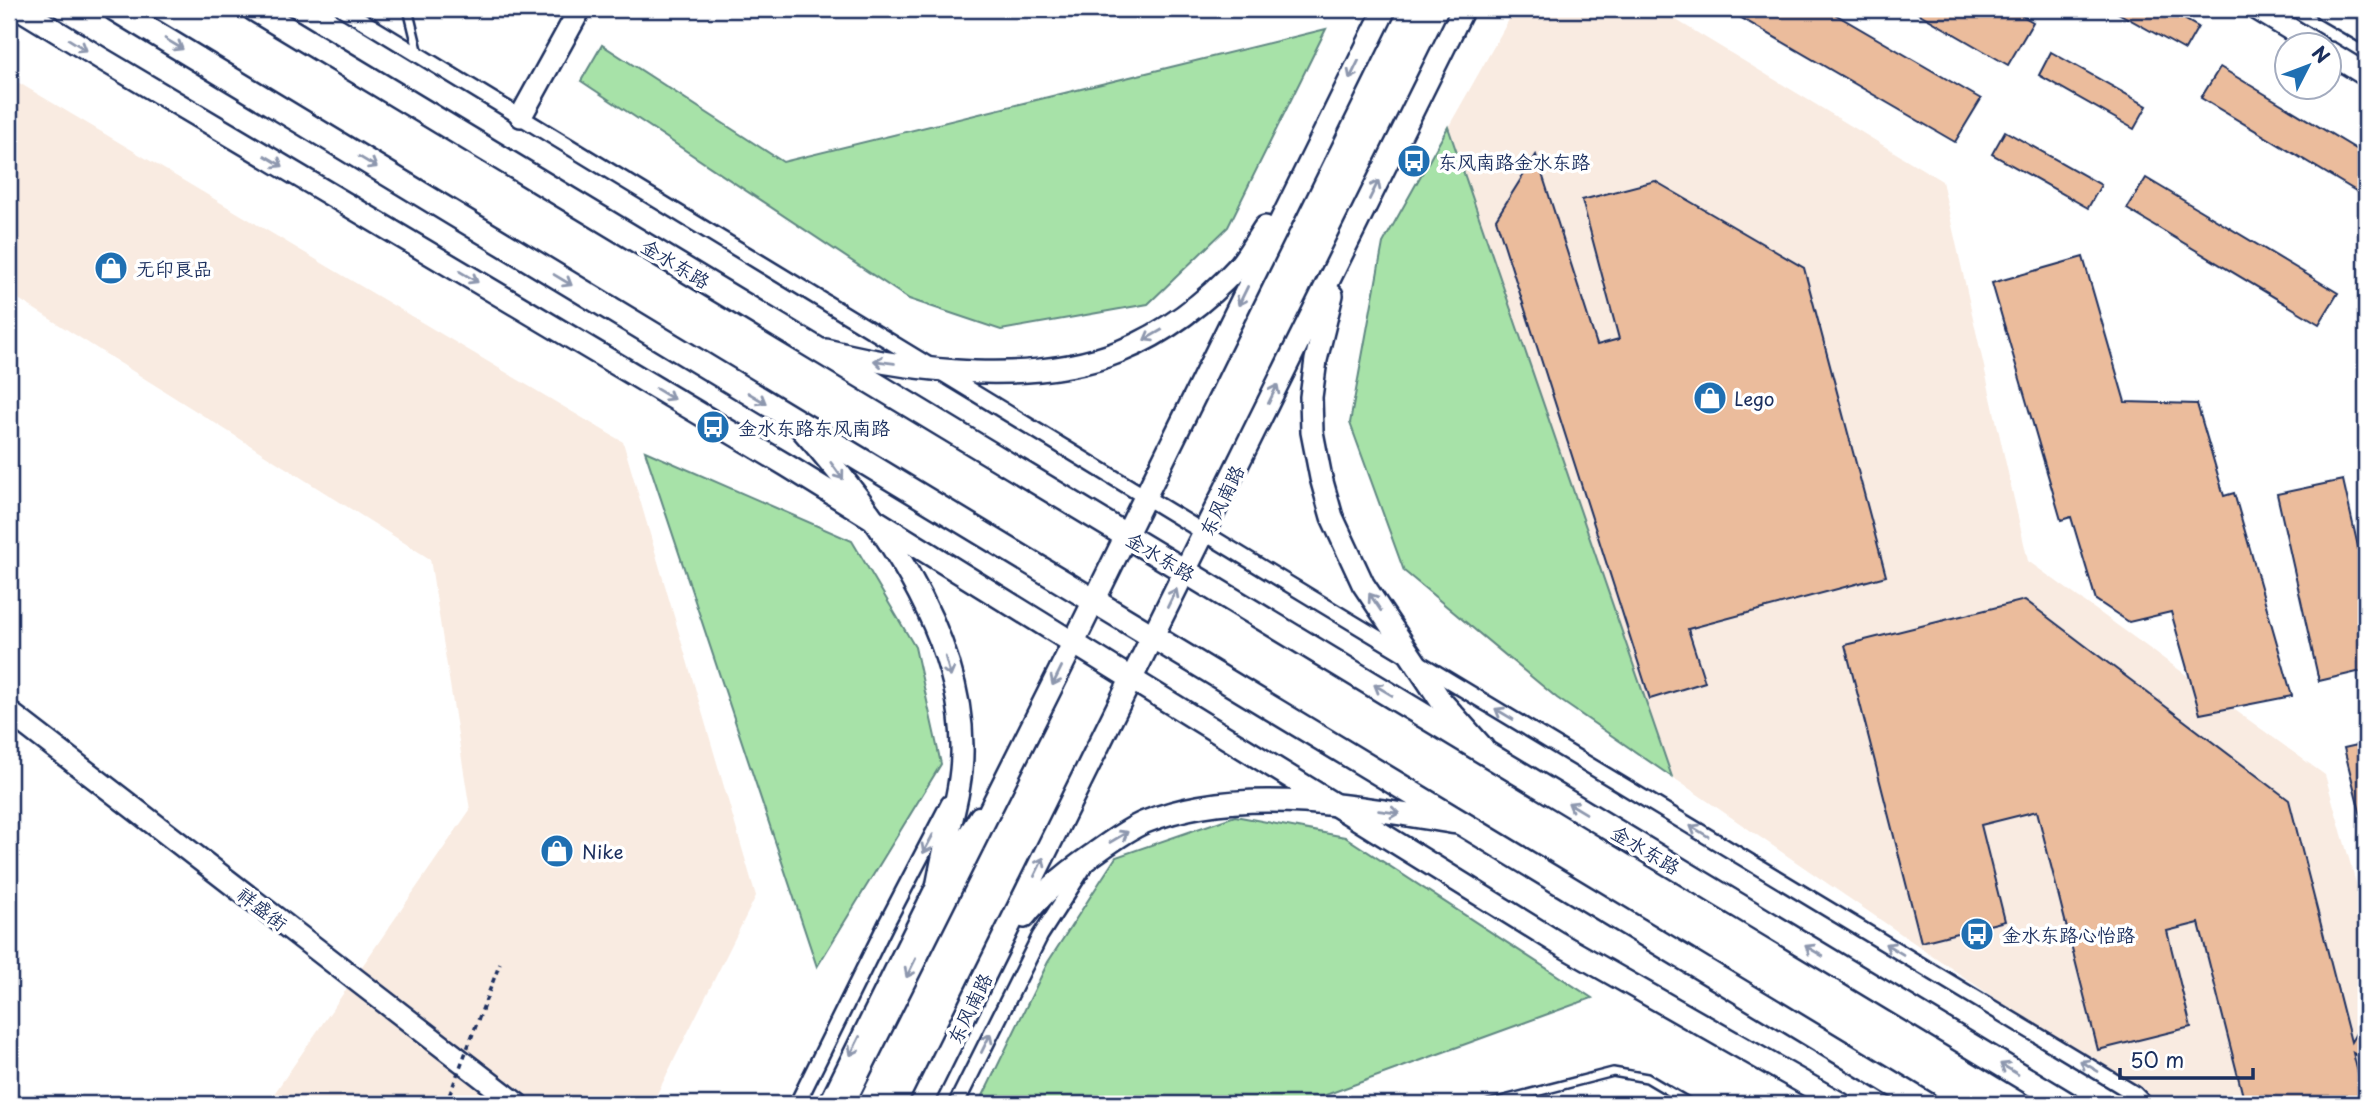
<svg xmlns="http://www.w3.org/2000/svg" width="2375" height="1113" font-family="'Playpen Sans','LXGW WenKai TC',sans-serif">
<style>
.built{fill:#f9ebe1}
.green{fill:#a7e2a8;stroke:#618883;stroke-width:2}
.building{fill:#ebbc9c;stroke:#1b2f5e;stroke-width:2}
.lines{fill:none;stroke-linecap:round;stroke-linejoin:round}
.lane-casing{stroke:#1b2f5e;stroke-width:12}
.street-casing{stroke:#1b2f5e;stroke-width:19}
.secondary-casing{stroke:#1b2f5e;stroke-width:26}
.primary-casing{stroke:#1b2f5e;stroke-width:28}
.lane{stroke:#fff;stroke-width:7}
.street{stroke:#fff;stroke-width:14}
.secondary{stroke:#fff;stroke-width:21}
.primary{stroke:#fff;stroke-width:23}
.path-bridge{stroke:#1b2f5e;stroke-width:3.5;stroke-dasharray:5 5;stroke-linecap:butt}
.oneway{stroke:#8d97ae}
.labels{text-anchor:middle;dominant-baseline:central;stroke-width:7;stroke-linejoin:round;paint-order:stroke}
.poi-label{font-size:19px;fill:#1b2f5e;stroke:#fff;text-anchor:start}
.street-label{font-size:19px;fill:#1b2f5e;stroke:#fff}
</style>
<rect width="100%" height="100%" fill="#fff"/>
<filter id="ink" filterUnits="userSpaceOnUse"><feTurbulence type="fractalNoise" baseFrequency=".0143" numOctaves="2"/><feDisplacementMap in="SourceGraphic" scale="14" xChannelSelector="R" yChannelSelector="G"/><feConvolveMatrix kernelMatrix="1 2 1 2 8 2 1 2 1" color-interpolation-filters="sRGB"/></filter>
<g filter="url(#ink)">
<!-- built -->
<g class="built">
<path d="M1515 9H1658L1942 181 2028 561 2325 775 2366 918V1104H2149L1544 689 1404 572 1350 423 1383 243Z"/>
<path d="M9 77 623 442 756 896 652 1104H267L470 810 430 559 9 293Z"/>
</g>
<!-- green -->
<g class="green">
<path d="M1326 29 1228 227 1148 304 1001 330 909 299 581 81 602 45 783 162Z"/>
<path d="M1448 127 1672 777 1557 698 1404 571 1350 423 1383 243Z"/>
<path d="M645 451 852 541 915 647 941 764 817 967Z"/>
<path d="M1235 816 1345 837 1592 998 1301 1104H979L1048 962 1116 857Z"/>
</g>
<!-- building -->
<g class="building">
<path d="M1726 9H1826L1981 99 1955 142Z"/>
<path d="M1911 9H2011L2033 22 2008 65Z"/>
<path d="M2111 9H2166L2198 27 2185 50Z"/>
<path d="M2051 52 2147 106 2134 129 2039 75Z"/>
<path d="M2220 67 2366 155V197L2201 98Z"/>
<path d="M2005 131 2101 185 2088 208 1992 154Z"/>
<path d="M1536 155 1597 345 1619 339 1582 200 1655 181 1804 268 1886 576 1688 629 1705 682 1650 699 1496 219Z"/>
<path d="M2146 178 2338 293 2319 324 2127 209Z"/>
<path d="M2083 257 2125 402 2197 404 2224 496 2234 493 2292 696 2200 714 2171 612 2129 622 2096 600 2071 517 2061 520 1992 283Z"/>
<path d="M2343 480 2366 582V670L2319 681 2277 494Z"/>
<path d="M2025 600 2289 800 2351 1042 2366 1016V1061L2353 1053 2366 1104H2245L2199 923 2167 931 2191 1027 2098 1050 2037 811 1981 825 2005 921 1921 942 1845 645Z"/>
<path d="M2366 743V815L2361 816 2344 748Z"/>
</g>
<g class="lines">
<defs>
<g id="lane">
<path d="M408 9 419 54"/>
<path d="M1489 1104 1613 1072 1647 1078 1691 1104"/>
</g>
<g id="street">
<path d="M343 9 1310 597 2135 1094 2145 1104"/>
<path d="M946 864 978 814"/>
<path d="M797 1104 886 924 949 803"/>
<path d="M826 1104 931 891"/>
<path d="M956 1104 1040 936 1085 866"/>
</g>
<g id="secondary">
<path d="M20 9 102 59 786 465 1558 943 1841 1104"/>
<path d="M2257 9 2318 46"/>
<path d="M2325 9 2366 33"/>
<path d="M2330 53 2366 75"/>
<path d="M521 116 580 9"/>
<path d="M1332 295 1316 360 1311 397 1312 432 1321 478 1332 517 1363 584 1441 701 1483 748"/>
<path d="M826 350C914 372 1035 386 1121 351 1165 333 1206 302 1238 267 1248 256 1256 240 1265 227"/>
<path d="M799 426C874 510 961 628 962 746 963 776 955 806 948 835 942 859 938 883 933 908"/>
<path d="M9 712 517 1104"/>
<path d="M1024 917C1043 892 1065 874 1091 856 1108 844 1126 830 1145 822 1241 783 1358 807 1457 823"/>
<path d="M843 1104 1059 672 1385 9"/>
<path d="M921 1104 1463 9"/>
</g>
<g id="primary">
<path d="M115 9 1926 1104"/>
<path d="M254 9 2067 1104"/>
</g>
</defs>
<!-- lane casing -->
<use href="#lane" class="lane-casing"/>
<!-- street casing -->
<use href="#street" class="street-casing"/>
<!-- secondary casing -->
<use href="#secondary" class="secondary-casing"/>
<!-- primary casing -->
<use href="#primary" class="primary-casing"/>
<!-- lane -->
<use href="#lane" class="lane"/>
<!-- street -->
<use href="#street" class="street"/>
<!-- secondary -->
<use href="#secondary" class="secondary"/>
<!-- primary -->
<use href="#primary" class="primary"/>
<!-- path-bridge -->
<path class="path-bridge" d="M446 1104 500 963"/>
</g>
<!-- one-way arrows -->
<defs><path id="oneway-shaft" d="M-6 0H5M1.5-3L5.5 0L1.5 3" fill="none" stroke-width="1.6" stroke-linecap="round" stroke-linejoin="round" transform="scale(1.75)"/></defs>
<g class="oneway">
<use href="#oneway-shaft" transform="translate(174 44) rotate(31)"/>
<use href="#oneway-shaft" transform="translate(78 45) rotate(32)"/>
<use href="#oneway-shaft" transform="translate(1354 70) rotate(116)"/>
<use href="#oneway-shaft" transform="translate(274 161) rotate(31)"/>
<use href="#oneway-shaft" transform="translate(368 162) rotate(31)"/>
<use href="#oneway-shaft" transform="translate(1374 190) rotate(-64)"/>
<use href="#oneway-shaft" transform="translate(469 277) rotate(31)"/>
<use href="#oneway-shaft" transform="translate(563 280) rotate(31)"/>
<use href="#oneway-shaft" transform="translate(1243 296) rotate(116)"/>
<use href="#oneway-shaft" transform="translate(1153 335) rotate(150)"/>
<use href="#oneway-shaft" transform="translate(884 362) rotate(-172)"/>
<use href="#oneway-shaft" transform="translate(665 394) rotate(31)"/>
<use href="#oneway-shaft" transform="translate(1273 394) rotate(-64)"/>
<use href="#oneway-shaft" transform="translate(757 398) rotate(31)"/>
<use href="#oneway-shaft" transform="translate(837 471) rotate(54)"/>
<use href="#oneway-shaft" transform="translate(1172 598) rotate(-64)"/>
<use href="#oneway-shaft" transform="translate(1375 602) rotate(-124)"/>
<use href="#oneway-shaft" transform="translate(948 667) rotate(75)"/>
<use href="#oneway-shaft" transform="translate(1057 676) rotate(116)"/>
<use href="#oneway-shaft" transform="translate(1383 690) rotate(-149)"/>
<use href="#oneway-shaft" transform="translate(1504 714) rotate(-149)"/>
<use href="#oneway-shaft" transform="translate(1577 808) rotate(-149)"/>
<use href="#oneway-shaft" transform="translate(1389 812) rotate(7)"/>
<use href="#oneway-shaft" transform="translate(1699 831) rotate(-149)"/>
<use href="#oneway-shaft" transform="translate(1119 837) rotate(-31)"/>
<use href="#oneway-shaft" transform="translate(928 844) rotate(118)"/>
<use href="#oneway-shaft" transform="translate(1039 867) rotate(-64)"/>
<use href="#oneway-shaft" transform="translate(1894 949) rotate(-149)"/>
<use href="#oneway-shaft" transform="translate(1814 951) rotate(-149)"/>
<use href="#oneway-shaft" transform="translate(911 968) rotate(116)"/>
<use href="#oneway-shaft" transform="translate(986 1043) rotate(-64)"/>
<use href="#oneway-shaft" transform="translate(855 1046) rotate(116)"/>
<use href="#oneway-shaft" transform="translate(2089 1066) rotate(-149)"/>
<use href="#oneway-shaft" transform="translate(2009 1069) rotate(-149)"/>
</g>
</g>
<!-- icons -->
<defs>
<symbol id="bus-disc" viewBox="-11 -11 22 22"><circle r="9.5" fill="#1f6fb2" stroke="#fff"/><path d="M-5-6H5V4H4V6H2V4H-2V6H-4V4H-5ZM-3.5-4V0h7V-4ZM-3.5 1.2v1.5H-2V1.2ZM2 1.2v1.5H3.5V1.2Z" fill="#fff"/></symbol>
<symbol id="shop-disc" viewBox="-11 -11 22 22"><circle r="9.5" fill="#1f6fb2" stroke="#fff"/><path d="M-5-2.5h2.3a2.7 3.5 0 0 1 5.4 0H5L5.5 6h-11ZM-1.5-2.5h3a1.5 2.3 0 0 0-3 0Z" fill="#fff"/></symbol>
</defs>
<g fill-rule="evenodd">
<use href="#bus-disc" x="1395" y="142" width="38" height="38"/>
<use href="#shop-disc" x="92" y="249" width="38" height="38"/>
<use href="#shop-disc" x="1691" y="379" width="38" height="38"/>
<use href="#bus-disc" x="694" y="408" width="38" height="38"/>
<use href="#shop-disc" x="538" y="832" width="38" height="38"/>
<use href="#bus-disc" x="1958" y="915" width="38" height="38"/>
</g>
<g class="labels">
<!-- poi labels -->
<g class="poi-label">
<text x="1438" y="161">东风南路金水东路</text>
<text x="136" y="268">无印良品</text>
<text x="1734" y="398">Lego</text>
<text x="738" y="427">金水东路东风南路</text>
<text x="582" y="851">Nike</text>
<text x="2002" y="934">金水东路心怡路</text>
</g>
<!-- street labels -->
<g class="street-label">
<text transform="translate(676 263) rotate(31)">金水东路</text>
<text transform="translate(1221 500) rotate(-64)">东风南路</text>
<text transform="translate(1161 556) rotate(31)">金水东路</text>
<text transform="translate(1646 849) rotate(31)">金水东路</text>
<text transform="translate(263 908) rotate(38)">祥盛街</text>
<text transform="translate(969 1008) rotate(-64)">东风南路</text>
</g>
</g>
<!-- margin -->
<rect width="2375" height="1113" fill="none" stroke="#fff" stroke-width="35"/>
<rect x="18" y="18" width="2340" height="1078" fill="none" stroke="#1b2f5e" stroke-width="2.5" filter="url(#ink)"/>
<!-- north arrow -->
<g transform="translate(2308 66) rotate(48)"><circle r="33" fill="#ffffff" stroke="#a4acbf" stroke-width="2"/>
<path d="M0-5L12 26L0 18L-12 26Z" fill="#1f6fb2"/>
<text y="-10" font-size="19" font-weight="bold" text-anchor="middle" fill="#1b2f5e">N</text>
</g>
<!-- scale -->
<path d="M2120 1068v10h133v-10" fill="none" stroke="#1b2f5e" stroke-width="3.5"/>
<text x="2130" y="1068" font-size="21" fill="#1b2f5e" stroke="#ffffff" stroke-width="5" paint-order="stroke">50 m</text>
</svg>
